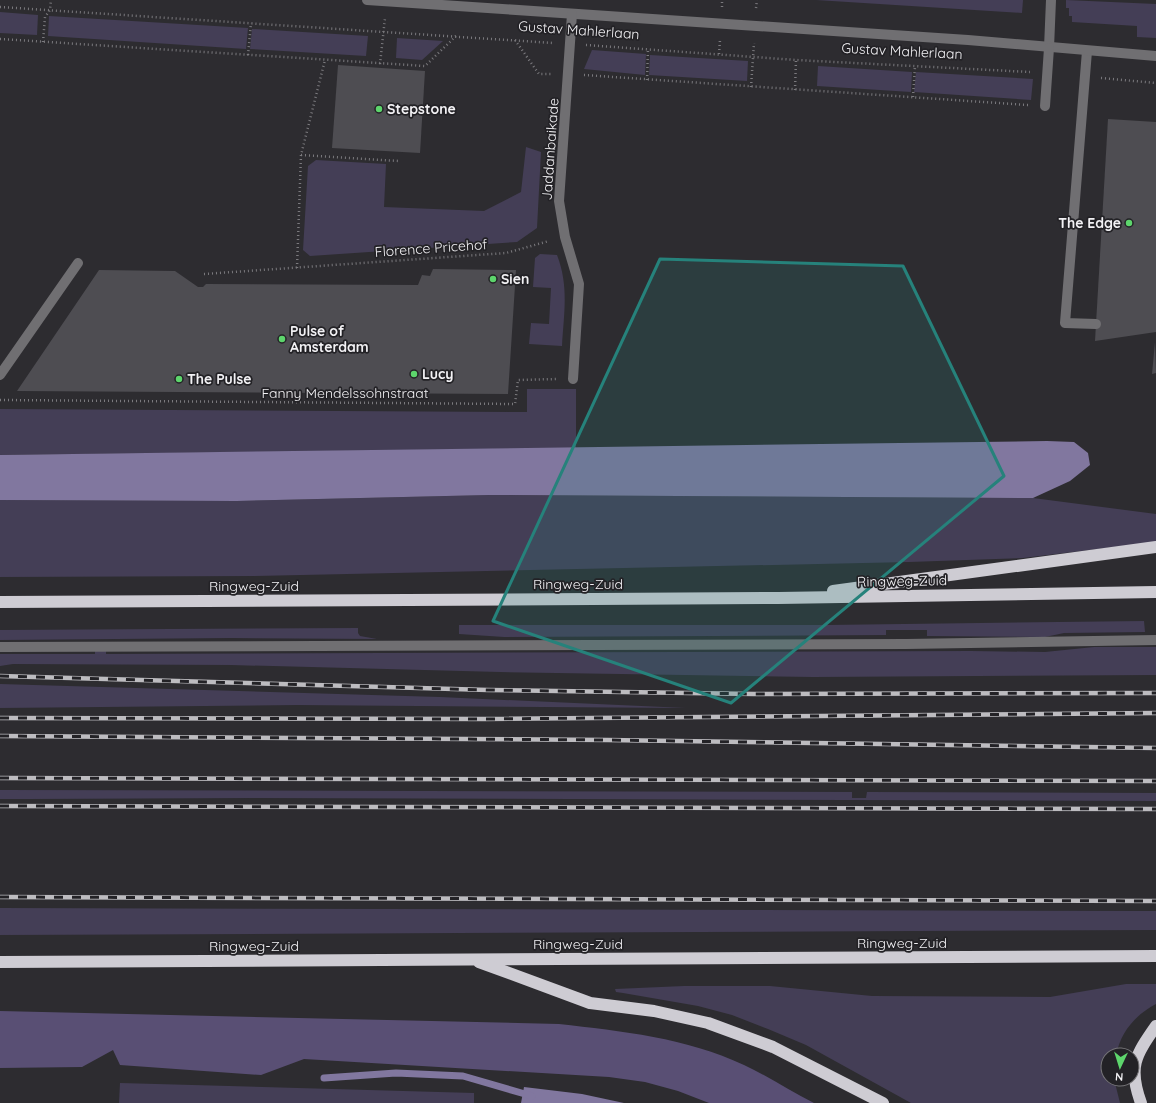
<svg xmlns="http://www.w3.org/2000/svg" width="1156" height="1103" font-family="Quicksand,sans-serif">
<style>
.green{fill:#443e56}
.forest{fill:#594f74}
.water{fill:#81779f}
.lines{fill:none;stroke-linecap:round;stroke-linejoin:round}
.stream{stroke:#81779f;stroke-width:7}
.building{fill:#4e4d52}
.path{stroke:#7b7a7e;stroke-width:2.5;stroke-dasharray:1 3;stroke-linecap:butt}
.lane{stroke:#706f72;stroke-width:10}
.street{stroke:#706f72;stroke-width:10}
.highway{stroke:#ceccd3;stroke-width:12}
.rail-casing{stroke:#bdbcc0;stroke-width:4.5}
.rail{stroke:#232226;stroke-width:3;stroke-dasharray:9;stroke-linecap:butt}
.marked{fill:#26827b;fill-opacity:0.2;stroke:#26827b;stroke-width:3;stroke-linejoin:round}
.poi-dot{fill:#5dd56c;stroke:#232226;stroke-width:1.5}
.labels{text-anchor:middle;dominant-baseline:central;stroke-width:3.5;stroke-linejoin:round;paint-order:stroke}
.street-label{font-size:14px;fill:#f2f1f4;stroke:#232226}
.poi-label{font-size:14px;font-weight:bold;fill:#f2f1f4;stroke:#232226;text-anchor:start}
</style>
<rect width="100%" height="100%" fill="#2d2c30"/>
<!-- green -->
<g class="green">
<path d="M816 0H1023L1022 13Z"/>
<path d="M1066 0 1156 4V38L1137 37V26L1072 22V16H1069V8H1066Z"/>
<path d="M0 12 38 15 37 35 0 33Z"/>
<path d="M49 16 248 28 246 49 48 36Z"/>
<path d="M252 29 368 36 366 56 250 49Z"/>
<path d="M397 38 443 41 422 60 396 58Z"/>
<path d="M592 50 646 54 645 75 584 69Z"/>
<path d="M650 55 748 61 747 81 649 75Z"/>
<path d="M818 66 912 72 911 92 817 86Z"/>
<path d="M916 72 1033 79 1031 100 914 92Z"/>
<path d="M526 147 541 152 537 228 517 242 310 256 303 250 308 166 316 160 386 164 384 207 484 211 521 192Z"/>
<path d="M540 254 557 255C569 286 564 313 562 346L529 344 531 323 549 324 551 288 533 287 535 258Z"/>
<path d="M527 389H576V448L0 455V409L527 412Z"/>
<path d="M489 495 1033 498 1156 514V542L1023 558 909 562 255 576 0 577V500L237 501Z"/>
<path d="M1144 621 1145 632 1064 633 1045 637 927 636V630H886V635L504 637 459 634V625H827Z"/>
<path d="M358 628V633L360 636 377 639 231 638 0 640V630Z"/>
<path d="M1094 647H1156V675L813 677 500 672 231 665 13 664 0 666V654H95V651H106V654L971 651 1045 652Z"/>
<path d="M0 684 440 697 686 708 297 705 0 708Z"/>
<path d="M0 790 852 792V798H866L867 792 1156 793V801L250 798 32 799H0Z"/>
<path d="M0 908 1156 911V930L0 935Z"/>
<path d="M1126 984H1156V1004C1135 1015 1121 1032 1116 1055H1108V1079H1114L1120 1103H911L806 1045 768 1029 732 1015 698 1006 623 993 616 992 615 989 684 986H770L872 996 1050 997Z"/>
<path d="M120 1083 474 1093V1103H119Z"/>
</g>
<!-- forest -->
<path class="forest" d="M0 1011 559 1024C621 1031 687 1038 744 1065 768 1076 790 1091 814 1103H709L678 1091 645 1082 609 1077 304 1059 261 1075 120 1065 113 1050 82 1067 0 1068Z"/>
<!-- water -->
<g class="water">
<path d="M1047 441 1074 442 1088 453 1090 465 1070 481 1033 498 489 495 237 501 0 500V455Z"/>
<path d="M524 1087 582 1094 624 1103H521Z"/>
</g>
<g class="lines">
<!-- stream -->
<path class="stream" d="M324 1078 396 1073 463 1076 532 1096"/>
</g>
<!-- building -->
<g class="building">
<path d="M338 65 425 71 420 153 332 148Z"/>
<path d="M1108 119 1156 122V332L1095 341Z"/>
<path d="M433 269 516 270 508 394 17 391 99 270 175 271 198 287H203L206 284 418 285 422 275 430 276Z"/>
<path d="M1155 342 1156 373 1152 374Z"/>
</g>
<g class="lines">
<!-- path -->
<g class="path">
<path d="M0 7 553 43"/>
<path d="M722 7V0"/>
<path d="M756 8 757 0"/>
<path d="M0 39 425 66 456 36"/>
<path d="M515 40 539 74H551"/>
<path d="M43 42 45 17 50 10 51 0"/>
<path d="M586 45 796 60 1030 72"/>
<path d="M719 54 720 40"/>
<path d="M248 55 251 23"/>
<path d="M380 64 385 18"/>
<path d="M584 75 1028 105"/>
<path d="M1101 78 1156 83"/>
<path d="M647 80 648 49"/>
<path d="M751 87 754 43"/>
<path d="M795 90 796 60"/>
<path d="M913 97 915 66"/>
<path d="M301 155 399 161"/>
<path d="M297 268 301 155 325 60"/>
<path d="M204 274 506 253 549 241"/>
<path d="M0 400 515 404 518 380 557 379"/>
</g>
<!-- lane -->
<g class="lane">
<path d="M1049 48 1051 0"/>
<path d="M1087 51 1065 323 1096 324"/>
<path d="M0 647 906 644 1156 640"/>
</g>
<!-- street -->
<g class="street">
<path d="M367 0 968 40 1156 56"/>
<path d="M572 14 559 201 565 237 579 284 573 379"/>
<path d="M1045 106 1049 48"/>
<path d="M0 375 78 263"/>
</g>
<!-- highway -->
<g class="highway">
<path d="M833 591 1156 547"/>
<path d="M0 602 778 598 1156 592"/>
<path d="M0 962 1156 956"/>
<path d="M479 962 590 1003 654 1011 708 1023 773 1047 883 1103"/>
<path d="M1141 1103C1128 1067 1135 1056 1156 1026"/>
</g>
<defs>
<g id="rail">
<path d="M0 676 488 690 754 694 1156 693"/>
<path d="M0 718 486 719 1156 713"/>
<path d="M0 736 607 740 1156 748"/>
<path d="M0 778 1156 781"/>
<path d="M0 806 1156 809"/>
<path d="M0 897 1156 901"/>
</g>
</defs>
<!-- rail casing -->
<use href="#rail" class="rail-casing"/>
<!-- rail -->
<use href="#rail" class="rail"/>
</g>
<!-- marked area -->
<path class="marked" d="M660 259 903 266 1004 476 731 703 493 621Z"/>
<!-- markers -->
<g class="poi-dot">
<circle cx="379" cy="109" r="4"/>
<circle cx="1129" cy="223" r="4"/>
<circle cx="493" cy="279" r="4"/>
<circle cx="282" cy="339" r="4"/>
<circle cx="414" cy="374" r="4"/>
<circle cx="179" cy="379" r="4"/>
</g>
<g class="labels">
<!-- street labels -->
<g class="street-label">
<text transform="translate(579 30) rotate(4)">Gustav Mahlerlaan</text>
<text transform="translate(902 51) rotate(3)">Gustav Mahlerlaan</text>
<text transform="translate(550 149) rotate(-86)">Jaddanbaikade</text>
<text transform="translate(431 248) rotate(-4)">Florence Pricehof</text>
<text x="345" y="393">Fanny Mendelssohnstraat</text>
<text transform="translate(902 581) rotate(-1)">Ringweg-Zuid</text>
<text x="578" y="584">Ringweg-Zuid</text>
<text x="254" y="586">Ringweg-Zuid</text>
<text x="902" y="943">Ringweg-Zuid</text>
<text x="578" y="944">Ringweg-Zuid</text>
<text x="254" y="946">Ringweg-Zuid</text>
</g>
<!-- poi labels -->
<g class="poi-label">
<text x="387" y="109">Stepstone</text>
<text x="1121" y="223" text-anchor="end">The Edge</text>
<text x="501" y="279">Sien</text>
<text x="290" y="331">Pulse of<tspan x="290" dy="16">Amsterdam</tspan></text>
<text x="422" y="374">Lucy</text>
<text x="187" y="379">The Pulse</text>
</g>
</g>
<!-- north arrow -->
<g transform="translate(1120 1067) rotate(184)"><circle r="19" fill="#232226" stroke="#767578"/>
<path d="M0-3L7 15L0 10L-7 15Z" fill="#5dd56c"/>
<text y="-6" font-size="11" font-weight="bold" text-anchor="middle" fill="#f2f1f4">N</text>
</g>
</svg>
